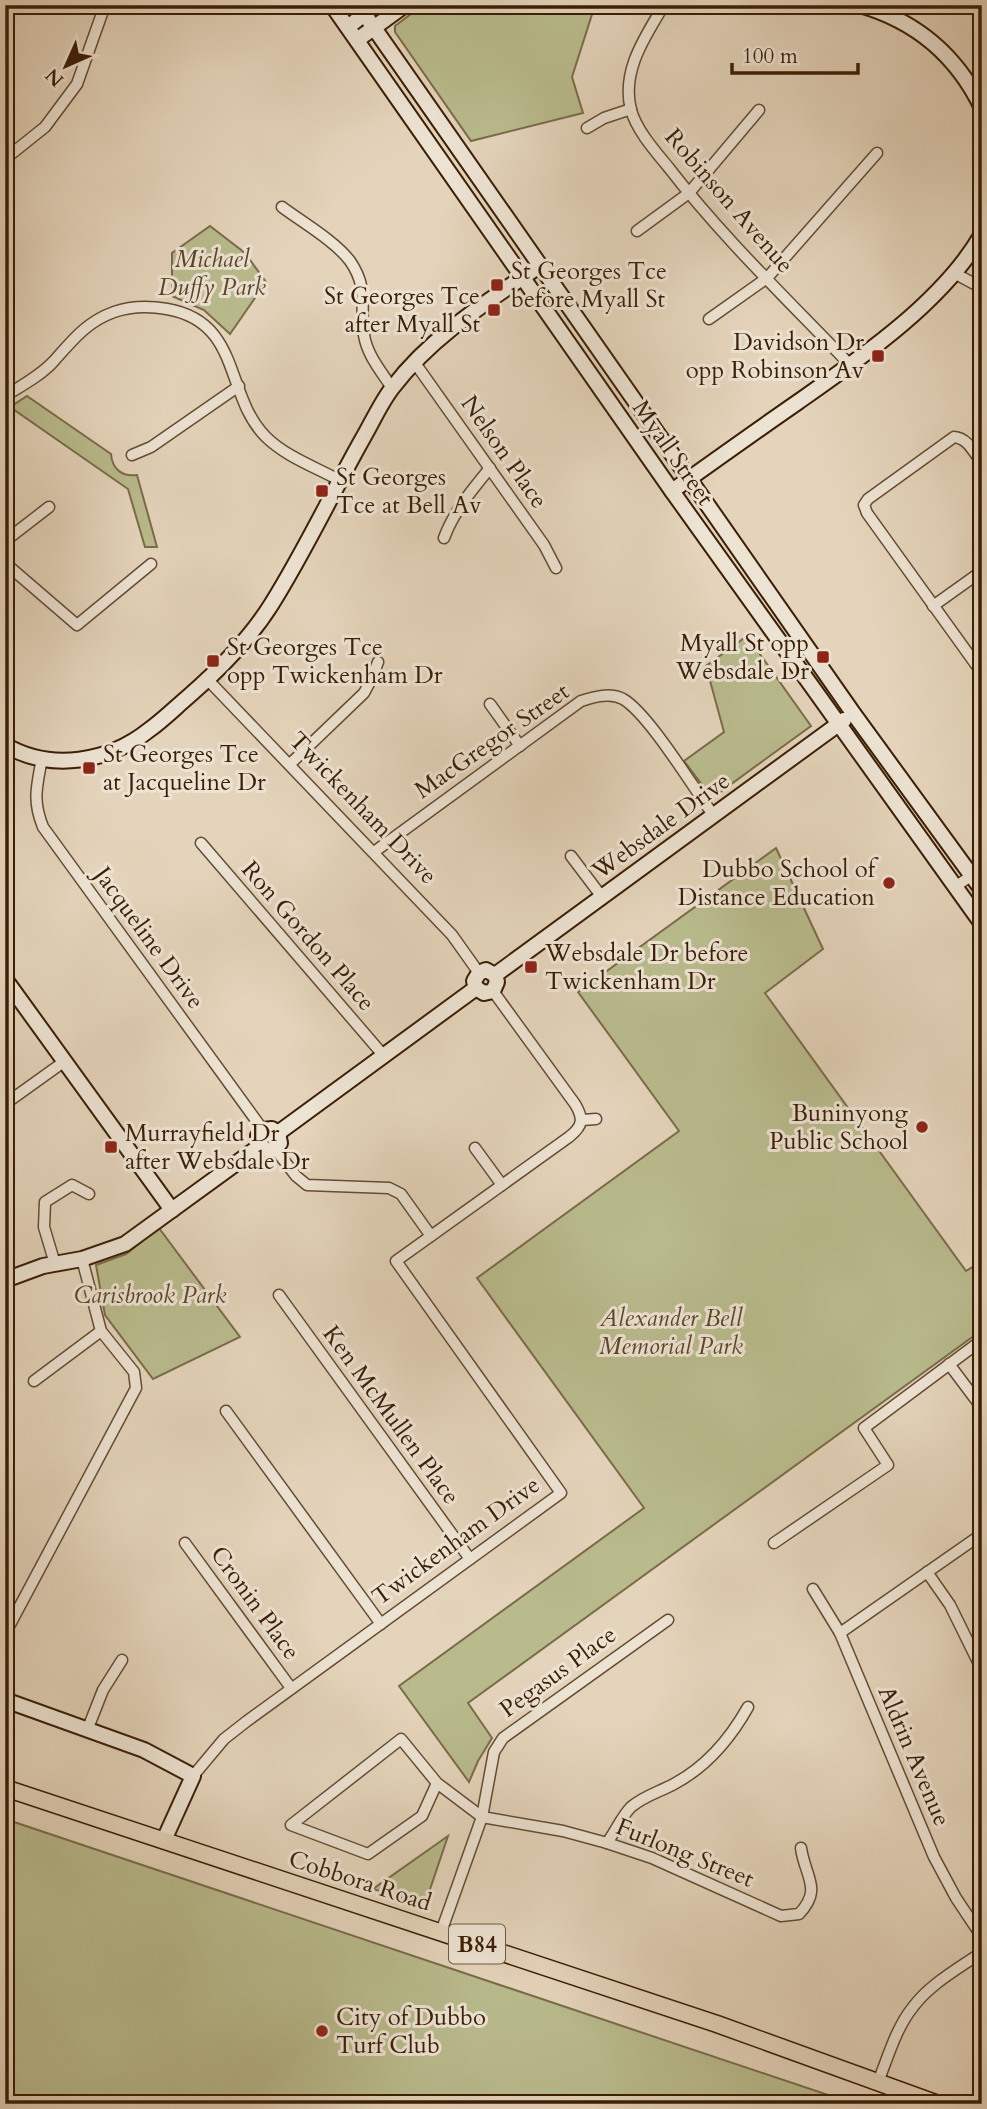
<svg xmlns="http://www.w3.org/2000/svg" width="987" height="2109" font-family="Cardo,serif">
<style>
.green{fill:#b9bb8d;stroke:#7a6c49;stroke-width:2}
.lines{fill:none;stroke-linecap:round;stroke-linejoin:round}
.street-casing{stroke:#644c32;stroke-width:13}
.secondary-casing{stroke:#3a1e05;stroke-width:18}
.primary-casing{stroke:#3a1e05;stroke-width:19}
.street{stroke:#ede3d3;stroke-width:10}
.secondary{stroke:#ede3d3;stroke-width:14}
.primary{stroke:#e4d4bb;stroke-width:16}
.poi-dot{fill:#8f2418;stroke:#ede3d3;stroke-width:2.5}
.labels{text-anchor:middle;dominant-baseline:central;stroke-width:6;stroke-linejoin:round;paint-order:stroke}
.shield{fill:#ede3d3;stroke:#705943;stroke-width:2}
.shield-label{font-size:23px;font-weight:bold;fill:#3a1e05}
.street-label{font-size:24px;fill:#3a1e05;stroke:#ede3d3}
.park-label{font-size:24px;font-style:italic;fill:#5a4527;stroke:#ede3d3}
.poi-label{font-size:24px;fill:#3a1e05;stroke:#ede3d3;text-anchor:start}
</style>
<rect width="100%" height="100%" fill="#e4d4bb"/>
<filter id="stains"><feTurbulence type="fractalNoise" baseFrequency=".00286" numOctaves="4"/><feColorMatrix values="0 0 0 0 .2 0 0 0 0 .09 0 0 0 0 .02 0 0 0 .5 -.17"/></filter>
<radialGradient id="worn" r=".72"><stop offset=".6" stop-color="#630" stop-opacity="0"/><stop offset="1" stop-color="#630" stop-opacity=".3"/></radialGradient>
<!-- green -->
<g class="green">
<path d="M423 5H595L572 77 583 113 471 141 395 32V26Z"/>
<path d="M210 226 245 253 266 282 230 334 204 310 172 296V253Z"/>
<path d="M27 396 111 454C112 469 122 477 137 475L157 547H145L128 489 10 407Z"/>
<path d="M747 636 811 726 712 798 684 761 724 732 706 666Z"/>
<path d="M776 848 823 949 765 993 966 1271 982 1261V1330L468 1703 492 1738 478 1761 469 1782 399 1686 644 1508 477 1278 679 1131 578 992Z"/>
<path d="M159 1228 240 1337 153 1379 105 1315 96 1265 126 1254Z"/>
<path d="M5 1819 855 2104H5Z"/>
<path d="M448 1836 426 1901 420 1904 373 1889Z"/>
</g>
<g class="lines">
<defs>
<g id="street">
<path d="M664 5C645 37 621 71 631 110 637 131 655 151 669 168 723 238 789 301 850 365"/>
<path d="M587 128 604 118 631 109"/>
<path d="M5 159 45 127 77 84 105 5"/>
<path d="M282 207C302 222 335 241 350 261 370 290 359 307 364 335 367 355 381 371 392 388"/>
<path d="M637 231 689 193 759 110"/>
<path d="M954 273 982 288"/>
<path d="M709 319 767 278 877 153"/>
<path d="M415 363 544 545 556 568"/>
<path d="M5 396C21 386 40 376 53 362 72 341 86 322 114 312 131 306 150 306 167 309 242 322 224 395 266 437 285 456 315 467 339 480"/>
<path d="M132 455 151 447 239 386"/>
<path d="M982 463C974 453 968 438 954 437L868 499 864 505 867 513 982 673"/>
<path d="M444 538C454 511 472 490 490 468"/>
<path d="M5 541 49 507"/>
<path d="M5 563 77 625 151 564"/>
<path d="M933 606 982 571"/>
<path d="M208 680 452 935 479 973"/>
<path d="M490 704 520 746"/>
<path d="M42 758C37 786 32 800 43 827L263 1130"/>
<path d="M290 764 364 693 372 678 378 662"/>
<path d="M201 843 384 1056"/>
<path d="M374 852 581 701C594 697 610 692 623 699 649 714 694 789 714 816"/>
<path d="M571 856 602 897"/>
<path d="M955 887 982 868"/>
<path d="M5 1104 65 1061"/>
<path d="M582 1120 596 1119"/>
<path d="M475 1148 502 1185"/>
<path d="M275 1149 296 1176 307 1185 389 1188 401 1194 431 1236"/>
<path d="M55 1264 44 1227 45 1202 72 1185 89 1194"/>
<path d="M279 1295 470 1559"/>
<path d="M949 1364 982 1408"/>
<path d="M34 1381 101 1331"/>
<path d="M226 1411 381 1624"/>
<path d="M185 1543 291 1688"/>
<path d="M774 1543 888 1465 864 1428 982 1340"/>
<path d="M927 1572 950 1605 982 1670"/>
<path d="M813 1589 840 1633 934 1857 956 1898 982 1937"/>
<path d="M840 1633 982 1534"/>
<path d="M5 1634 136 1388 134 1372 101 1331 82 1259"/>
<path d="M88 1728 103 1690 122 1660"/>
<path d="M193 1776 224 1739 247 1721 561 1493 396 1261 569 1137C583 1126 584 1119 575 1104L493 991"/>
<path d="M437 1783 422 1816 368 1854 291 1825 401 1739 437 1783 482 1817 563 1831 607 1843 652 1858 781 1916 799 1914C823 1889 805 1877 801 1848"/>
<path d="M607 1843C615 1832 622 1816 631 1807 644 1796 659 1792 674 1784 706 1767 730 1739 748 1707"/>
<path d="M441 1932 482 1817 494 1752 503 1738 668 1620"/>
<path d="M878 2082C888 2057 896 2028 913 2007 930 1984 958 1969 982 1952"/>
</g>
<g id="secondary">
<path d="M332 5 672 491 982 924"/>
<path d="M358 5 853 713 982 890"/>
<path d="M860 5C916 21 957 56 982 108"/>
<path d="M348 27 376 5"/>
<path d="M357 40 405 5"/>
<path d="M672 491C714 461 756 431 798 402 861 358 944 301 982 234"/>
<path d="M5 745C51 772 109 762 149 730 163 720 176 707 189 696 220 669 249 640 271 605 305 551 332 493 363 438 373 421 381 402 393 387 432 336 487 302 539 266"/>
<path d="M495 975 844 720"/>
<path d="M5 979 172 1210"/>
<path d="M476 988 484 993 493 991 497 982 495 975"/>
<path d="M476 988 474 981 479 973 486 970 495 975"/>
<path d="M278 1133 476 988"/>
<path d="M260 1146 269 1151 275 1149 280 1143 278 1133"/>
<path d="M260 1146 258 1136 263 1130 272 1129 278 1133"/>
<path d="M5 1280 43 1266 82 1259 125 1244 260 1146"/>
<path d="M5 1700 144 1750 193 1776 164 1840"/>
</g>
<path id="primary" d="M5 1788 717 2024 938 2104"/>
</defs>
<!-- street casing -->
<use href="#street" class="street-casing"/>
<!-- secondary casing -->
<use href="#secondary" class="secondary-casing"/>
<!-- primary casing -->
<use href="#primary" class="primary-casing"/>
<!-- street -->
<use href="#street" class="street"/>
<!-- secondary -->
<use href="#secondary" class="secondary"/>
<!-- primary -->
<use href="#primary" class="primary"/>
</g>
<!-- markers -->
<g class="poi-dot">
<rect x="490" y="278" width="14" height="14" rx="3.5"/>
<rect x="487" y="303" width="14" height="14" rx="3.5"/>
<rect x="871" y="349" width="14" height="14" rx="3.5"/>
<rect x="315" y="484" width="14" height="14" rx="3.5"/>
<rect x="816" y="650" width="14" height="14" rx="3.5"/>
<rect x="206" y="654" width="14" height="14" rx="3.5"/>
<rect x="82" y="761" width="14" height="14" rx="3.5"/>
<circle cx="889" cy="883" r="7"/>
<rect x="524" y="960" width="14" height="14" rx="3.5"/>
<circle cx="922" cy="1127" r="7"/>
<rect x="104" y="1140" width="14" height="14" rx="3.5"/>
<circle cx="322" cy="2031" r="7"/>
</g>
<g class="labels">
<!-- shield labels -->
<rect class="shield" x="449" y="1924.5" width="56" height="39" rx="5"/>
<g class="shield-label">
<text x="477" y="1944">B84</text>
</g>
<!-- street labels -->
<g class="street-label">
<text transform="translate(729 201) rotate(49)">Robinson Avenue</text>
<text transform="translate(504 452) rotate(55)">Nelson Place</text>
<text transform="translate(673 453) rotate(55)">Myall Street</text>
<text transform="translate(492 741) rotate(-35)">MacGregor Street</text>
<text transform="translate(363 808) rotate(46)">Twickenham Drive</text>
<text transform="translate(661 826) rotate(-36)">Websdale Drive</text>
<text transform="translate(308 936) rotate(49)">Ron Gordon Place</text>
<text transform="translate(149 938) rotate(54)">Jacqueline Drive</text>
<text transform="translate(391 1415) rotate(54)">Ken McMullen Place</text>
<text transform="translate(456 1541) rotate(-36)">Twickenham Drive</text>
<text transform="translate(255 1603) rotate(54)">Cronin Place</text>
<text transform="translate(558 1672) rotate(-36)">Pegasus Place</text>
<text transform="translate(914 1756) rotate(67)">Aldrin Avenue</text>
<text transform="translate(685 1853) rotate(22)">Furlong Street</text>
<text transform="translate(360 1881) rotate(18)">Cobbora Road</text>
</g>
<!-- park labels -->
<g class="park-label">
<text x="212" y="259">Michael<tspan x="212" dy="28">Duffy Park</tspan></text>
<text x="150" y="1295">Carisbrook Park</text>
<text x="671" y="1318">Alexander Bell<tspan x="671" dy="28">Memorial Park</tspan></text>
</g>
<!-- poi labels -->
<g class="poi-label">
<text x="511" y="271">St Georges Tce<tspan x="511" dy="28">before Myall St</tspan></text>
<text x="480" y="296" text-anchor="end">St Georges Tce<tspan x="480" dy="28">after Myall St</tspan></text>
<text x="864" y="342" text-anchor="end">Davidson Dr<tspan x="864" dy="28">opp Robinson Av</tspan></text>
<text x="336" y="477">St Georges<tspan x="336" dy="28">Tce at Bell Av</tspan></text>
<text x="809" y="643" text-anchor="end">Myall St opp<tspan x="809" dy="28">Websdale Dr</tspan></text>
<text x="227" y="647">St Georges Tce<tspan x="227" dy="28">opp Twickenham Dr</tspan></text>
<text x="103" y="754">St Georges Tce<tspan x="103" dy="28">at Jacqueline Dr</tspan></text>
<text x="875" y="869" text-anchor="end">Dubbo School of<tspan x="875" dy="28">Distance Education</tspan></text>
<text x="545" y="953">Websdale Dr before<tspan x="545" dy="28">Twickenham Dr</tspan></text>
<text x="908" y="1113" text-anchor="end">Buninyong<tspan x="908" dy="28">Public School</tspan></text>
<text x="125" y="1133">Murrayfield Dr<tspan x="125" dy="28">after Websdale Dr</tspan></text>
<text x="336" y="2017">City of Dubbo<tspan x="336" dy="28">Turf Club</tspan></text>
</g>
</g>
<!-- margin -->
<rect width="987" height="2109" fill="none" stroke="#e4d4bb" stroke-width="28"/>
<rect x="7" y="7" width="973" height="2095" fill="none" stroke="#3a1e05" stroke-width="3.5"/>
<rect x="14" y="14" width="959" height="2081" fill="none" stroke="#3a1e05" stroke-width="2"/>
<!-- north arrow -->
<g transform="translate(66 66) rotate(225)" stroke="#ede3d3" stroke-width="5" paint-order="stroke">
<path d="M0-5L12 26L0 18L-12 26Z" fill="#3a1e05"/>
<text y="-10" font-size="19" font-weight="bold" text-anchor="middle" fill="#3a1e05">N</text>
</g>
<!-- scale -->
<path d="M732 63v10h126v-10" fill="none" stroke="#3a1e05" stroke-width="3.5"/>
<text x="742" y="63" font-size="21" fill="#3a1e05" stroke="#ede3d3" stroke-width="5" paint-order="stroke">100 m</text>
<rect width="100%" height="100%" filter="url(#stains)"/>
<rect width="100%" height="100%" fill="url(#worn)"/>
</svg>
